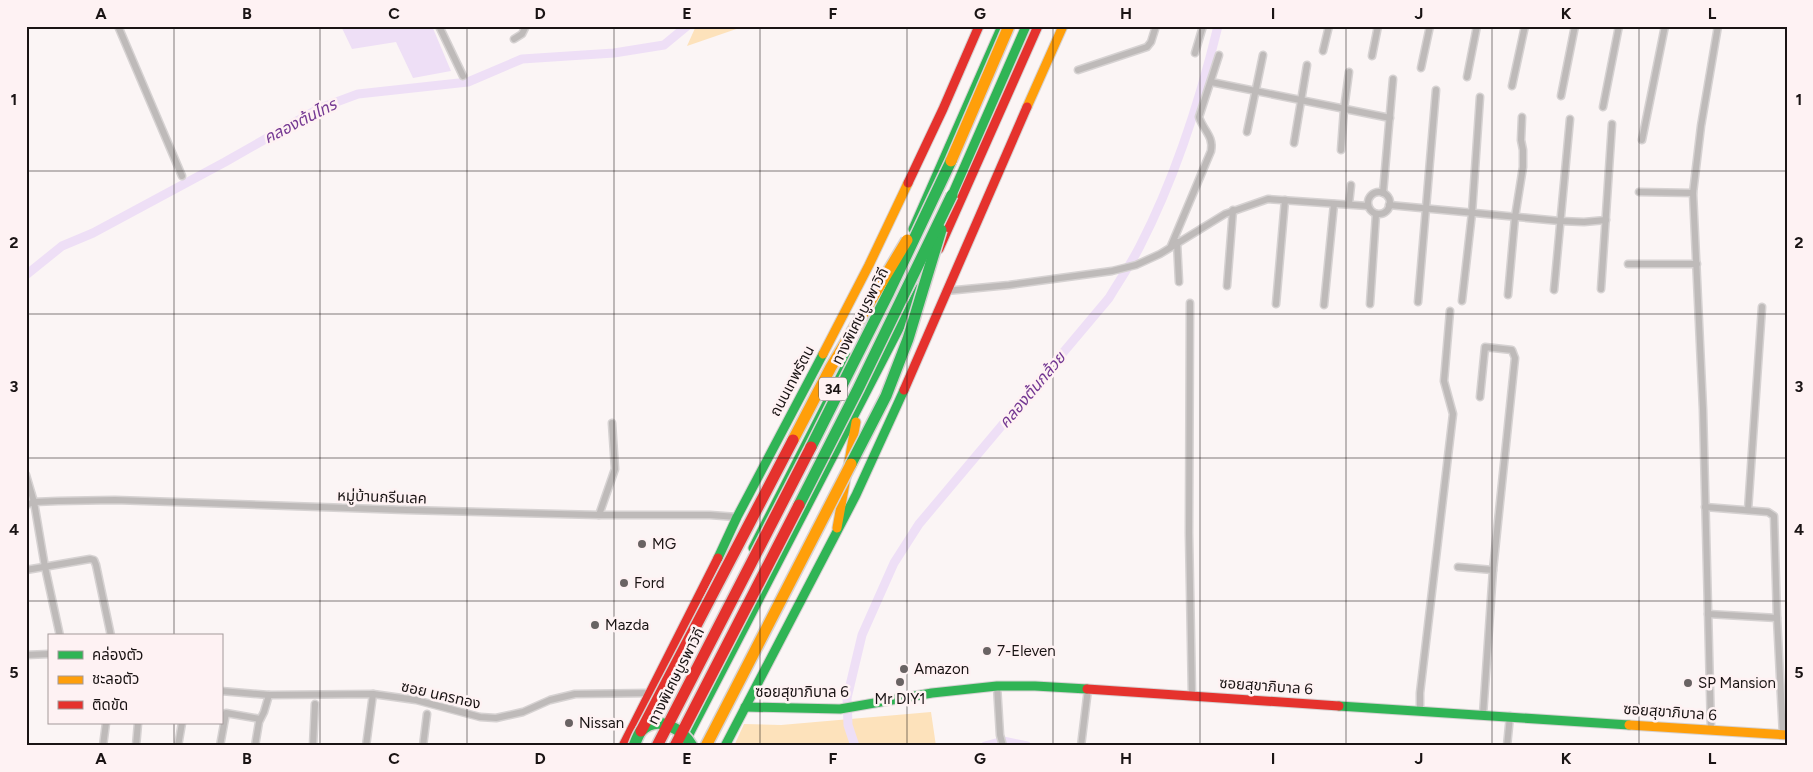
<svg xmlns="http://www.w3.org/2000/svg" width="1813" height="772" font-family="Figtree,'Noto Sans Thai',sans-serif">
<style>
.green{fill:#fde2bb}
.water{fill:#eedff6}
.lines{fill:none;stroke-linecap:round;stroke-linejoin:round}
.canal{stroke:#eedff6;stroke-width:9}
.street-casing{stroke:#d6d2d2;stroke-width:9}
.fast-casing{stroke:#d6d2d2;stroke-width:11}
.slow-casing{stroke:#d6d2d2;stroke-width:11}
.jam-casing{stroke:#d6d2d2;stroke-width:11}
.street{stroke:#bebab9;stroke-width:6}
.fast{stroke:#30b455;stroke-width:9}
.slow{stroke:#ff9f0a;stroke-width:9}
.jam{stroke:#e5322d;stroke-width:9}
.fast-bridge-casing{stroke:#d6d2d2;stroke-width:14;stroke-linecap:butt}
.slow-bridge-casing{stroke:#d6d2d2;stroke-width:14;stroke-linecap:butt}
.jam-bridge-casing{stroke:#d6d2d2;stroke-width:14;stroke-linecap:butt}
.fast-bridge{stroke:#30b455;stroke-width:11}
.slow-bridge{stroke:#ff9f0a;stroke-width:11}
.jam-bridge{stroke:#e5322d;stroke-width:11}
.grid{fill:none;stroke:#1a1414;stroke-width:1;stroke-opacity:0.55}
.poi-dot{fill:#696363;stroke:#fef2f3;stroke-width:2}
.labels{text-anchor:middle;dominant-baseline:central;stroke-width:5;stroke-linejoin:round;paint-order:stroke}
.shield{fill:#fef2f3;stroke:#5e5757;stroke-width:1}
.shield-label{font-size:14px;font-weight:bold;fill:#1a1414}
.street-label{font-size:15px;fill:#1a1414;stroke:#fef2f3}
.poi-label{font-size:15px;fill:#1a1414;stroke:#fef2f3;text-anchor:start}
.water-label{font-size:16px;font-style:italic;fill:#733792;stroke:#fef2f3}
.neatline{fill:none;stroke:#1a1414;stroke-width:2}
.grid-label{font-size:16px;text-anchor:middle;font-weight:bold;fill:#1a1414}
</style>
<rect width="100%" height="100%" fill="#fbf5f5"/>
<!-- green -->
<g class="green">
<path d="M696 26H745L687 46Z"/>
<path d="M931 712 936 746H734L744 724 781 725Z"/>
</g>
<!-- water -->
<path class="water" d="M341 26H432L451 71 413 78 396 42 352 49Z"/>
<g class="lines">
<!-- canal -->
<g class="canal">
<path d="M26 275 62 246 93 233 225 162 320 108 358 94 468 82 522 59 614 53 664 45 687 26"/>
<path d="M855 746 848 725 847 698 862 635 894 563 919 524 1109 298C1119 281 1131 264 1140 246 1175 178 1200 100 1218 26"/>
<path d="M985 746 1003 741 1027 746"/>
</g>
<defs>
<g id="street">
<path d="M118 26 182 176"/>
<path d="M439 26 463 76"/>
<path d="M514 39 522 34 526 26"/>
<path d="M1323 51 1329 26"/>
<path d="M1195 53 1203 26"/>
<path d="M1372 56 1378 26"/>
<path d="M1421 68 1430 26"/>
<path d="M1078 70 1147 47 1151 42 1156 26"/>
<path d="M1467 77 1477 26"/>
<path d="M1211 82 1390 118"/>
<path d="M1512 86 1525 26"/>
<path d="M1561 96 1575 26"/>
<path d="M1603 107 1619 26"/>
<path d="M1247 132 1263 55"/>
<path d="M1642 140 1665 26"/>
<path d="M1294 143 1307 65"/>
<path d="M1341 150 1344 109 1349 72"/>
<path d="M1639 192 1693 193"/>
<circle cx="1379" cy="203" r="11"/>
<path d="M1383 193 1393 79"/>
<path d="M1349 204 1351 185"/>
<path d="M1389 205 1560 221 1584 222 1606 220"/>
<path d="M1177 242 1179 282"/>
<path d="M1171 246 1211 151C1214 136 1203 130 1199 117L1219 55"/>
<path d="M1628 264H1697"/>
<path d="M1227 286 1233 210"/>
<path d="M1601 289 1612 124"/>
<path d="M1554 290 1570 119"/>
<path d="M946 291 1009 285 1112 271 1136 265 1160 254 1225 214 1268 199 1368 206"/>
<path d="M1508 295 1515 217 1523 167V150L1521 140 1522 117"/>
<path d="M1462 301 1472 213 1480 97"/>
<path d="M1418 302 1436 90"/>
<path d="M1190 303 1189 533 1192 696"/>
<path d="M1276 304 1285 200"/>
<path d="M1370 304 1376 214"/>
<path d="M1324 305 1334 204"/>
<path d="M1480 397 1485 347 1512 350 1515 358 1493 570 1483 715"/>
<path d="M26 475 34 502 45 567 60 636"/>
<path d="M26 505 34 502 58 501 115 500 406 510 599 515H710L737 517"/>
<path d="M1705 507 1768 512 1774 516 1777 618 1783 735"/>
<path d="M1748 510 1762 307"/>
<path d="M599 515 615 469 612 423"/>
<path d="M1458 567 1493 570"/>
<path d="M26 570 90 559 94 560 96 565 111 636"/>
<path d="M1708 614 1777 618"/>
<path d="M26 655 49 654"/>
<path d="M997 686 1000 735 1003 746"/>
<path d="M221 691 269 695 373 694 416 700 480 717 496 718 523 712 550 700 575 694 651 693"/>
<path d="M1420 710V693L1453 414 1444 381 1450 311"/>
<path d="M1711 730 1703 409 1693 193 1701 126 1718 26"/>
<path d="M103 746 106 723"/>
<path d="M136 746 138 723"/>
<path d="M178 746 182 723"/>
<path d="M220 746 226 713 260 719"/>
<path d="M255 746 259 722 264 712 269 695"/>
<path d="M313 746 315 704"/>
<path d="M366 746 373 694"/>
<path d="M423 746 427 714"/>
<path d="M1081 746 1088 689"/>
<path d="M1507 746 1510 716"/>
</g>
<g id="fast">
<path d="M952 195 1026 26"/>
<path d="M913 229 1002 26"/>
<path d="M753 548 850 358"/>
<path d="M718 558 737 517 823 354"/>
<path d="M1339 706 1629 725"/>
<path d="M745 707 840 709 932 693 997 686H1035L1087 689"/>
<path d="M683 746 920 288"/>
<path d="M725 746 856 495 904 390"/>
</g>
<g id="slow">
<path d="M1027 107 1063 26"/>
<path d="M823 354 869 265 908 183"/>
<path d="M837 528 856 422"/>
<path d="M1629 725 1787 735"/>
</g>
<g id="jam">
<path d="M908 183 943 109 979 26"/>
<path d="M939 249 1038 26"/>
<path d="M904 390 1027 107"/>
<path d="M1087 689 1339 706"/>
<path d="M623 746 718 558"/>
</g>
</defs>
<!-- street casing -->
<use href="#street" class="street-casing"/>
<!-- fast casing -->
<use href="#fast" class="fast-casing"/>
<!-- slow casing -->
<use href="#slow" class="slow-casing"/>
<!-- jam casing -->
<use href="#jam" class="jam-casing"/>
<!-- street -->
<use href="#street" class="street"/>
<!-- fast -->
<use href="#fast" class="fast"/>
<!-- slow -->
<use href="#slow" class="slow"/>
<!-- jam -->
<use href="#jam" class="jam"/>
<defs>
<g id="fast-bridge">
<path d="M811 447 889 292 951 161"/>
<path d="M851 464 886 396 908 339 941 230"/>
<path d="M799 505 858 389 952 195"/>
<path d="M634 746C636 741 638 735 641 731 658 713 683 730 692 746"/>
</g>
<g id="slow-bridge">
<path d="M951 161 1009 26"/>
<path d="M793 440 831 367 907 240"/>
<path d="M706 746 851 464"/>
</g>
<g id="jam-bridge">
<path d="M641 731 793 440"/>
<path d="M657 746 811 447"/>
<path d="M675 746 799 505"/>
</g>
</defs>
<!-- fast-bridge casing -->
<use href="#fast-bridge" class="fast-bridge-casing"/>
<!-- slow-bridge casing -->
<use href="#slow-bridge" class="slow-bridge-casing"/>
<!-- jam-bridge casing -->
<use href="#jam-bridge" class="jam-bridge-casing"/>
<!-- fast-bridge -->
<use href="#fast-bridge" class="fast-bridge"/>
<!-- slow-bridge -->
<use href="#slow-bridge" class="slow-bridge"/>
<!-- jam-bridge -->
<use href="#jam-bridge" class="jam-bridge"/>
</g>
<!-- grid -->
<path class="grid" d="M174 26V636M320 26V746M467 26V746M614 26V746M760 26V746M907 26V746M1053 26V746M1200 26V746M1346 26V746M1492 26V746M1639 26V746M26 171H1787M26 314H1787M26 458H1787M26 601H1787M174 723V746"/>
<!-- markers -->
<g class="poi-dot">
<circle cx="642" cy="544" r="5"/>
<circle cx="624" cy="583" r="5"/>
<circle cx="595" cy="625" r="5"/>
<circle cx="987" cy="651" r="5"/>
<circle cx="904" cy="669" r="5"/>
<circle cx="900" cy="682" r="5"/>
<circle cx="1688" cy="683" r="5"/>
<circle cx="569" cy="723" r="5"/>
</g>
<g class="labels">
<!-- shield labels -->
<rect class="shield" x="819" y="377.5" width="28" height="23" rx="4"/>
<g class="shield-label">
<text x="833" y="389">34</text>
</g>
<!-- street labels -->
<g class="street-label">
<text transform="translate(860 316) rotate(-63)">ทางพิเศษบูรพาวิถี</text>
<text transform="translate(792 381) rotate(-62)">ถนนเทพรัตน</text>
<text transform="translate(382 497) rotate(2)">หมู่บ้านกรีนเลค</text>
<text transform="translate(676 676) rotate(-63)">ทางพิเศษบูรพาวิถี</text>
<text transform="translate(1266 686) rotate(4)">ซอยสุขาภิบาล 6</text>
<text x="802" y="692">ซอยสุขาภิบาล 6</text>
<text transform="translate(441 695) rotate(13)">ซอย นครทอง</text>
<text transform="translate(1670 712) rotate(4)">ซอยสุขาภิบาล 6</text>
</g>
<!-- poi labels -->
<g class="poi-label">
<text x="652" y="544">MG</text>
<text x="634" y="583">Ford</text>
<text x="605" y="625">Mazda</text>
<text x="997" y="651">7-Eleven</text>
<text x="914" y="669">Amazon</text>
<text x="1698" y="683">SP Mansion</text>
<text x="900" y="699" text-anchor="middle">Mr DIY1</text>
<text x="579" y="723">Nissan</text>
</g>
<!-- water labels -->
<g class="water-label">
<text transform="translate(300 121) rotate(-27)">คลองต้นไทร</text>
<text transform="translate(1032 390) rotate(-50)">คลองต้นกล้วย</text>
</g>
</g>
<!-- border -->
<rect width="1813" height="772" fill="none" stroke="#fef2f3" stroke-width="55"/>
<!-- legend -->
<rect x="48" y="634" width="175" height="90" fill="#fef2f3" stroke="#a3999a"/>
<rect x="58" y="651" width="25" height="8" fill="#30b455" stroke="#a3999a"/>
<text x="92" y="660" font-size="15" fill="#1a1414">คล่องตัว</text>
<rect x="58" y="676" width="25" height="8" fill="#ff9f0a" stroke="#a3999a"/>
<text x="92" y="684" font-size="15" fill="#1a1414">ชะลอตัว</text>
<rect x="58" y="701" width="25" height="8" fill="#e5322d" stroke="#a3999a"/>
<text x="92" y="710" font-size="15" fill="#1a1414">ติดขัด</text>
<rect x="28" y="28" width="1758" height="716" class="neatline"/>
<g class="grid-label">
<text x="101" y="19">A</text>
<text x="247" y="19">B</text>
<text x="394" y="19">C</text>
<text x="540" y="19">D</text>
<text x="687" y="19">E</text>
<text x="833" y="19">F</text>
<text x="980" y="19">G</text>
<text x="1126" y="19">H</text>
<text x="1273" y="19">I</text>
<text x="1419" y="19">J</text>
<text x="1566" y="19">K</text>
<text x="1712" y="19">L</text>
<text x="14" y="105">1</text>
<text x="1799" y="105">1</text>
<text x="14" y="248">2</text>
<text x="1799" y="248">2</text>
<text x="14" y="392">3</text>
<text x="1799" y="392">3</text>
<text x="14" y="535">4</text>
<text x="1799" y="535">4</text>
<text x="14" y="678">5</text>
<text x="1799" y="678">5</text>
<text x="101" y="764">A</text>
<text x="247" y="764">B</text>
<text x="394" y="764">C</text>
<text x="540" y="764">D</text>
<text x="687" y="764">E</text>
<text x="833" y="764">F</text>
<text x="980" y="764">G</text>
<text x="1126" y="764">H</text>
<text x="1273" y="764">I</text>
<text x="1419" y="764">J</text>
<text x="1566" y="764">K</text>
<text x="1712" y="764">L</text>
</g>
</svg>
